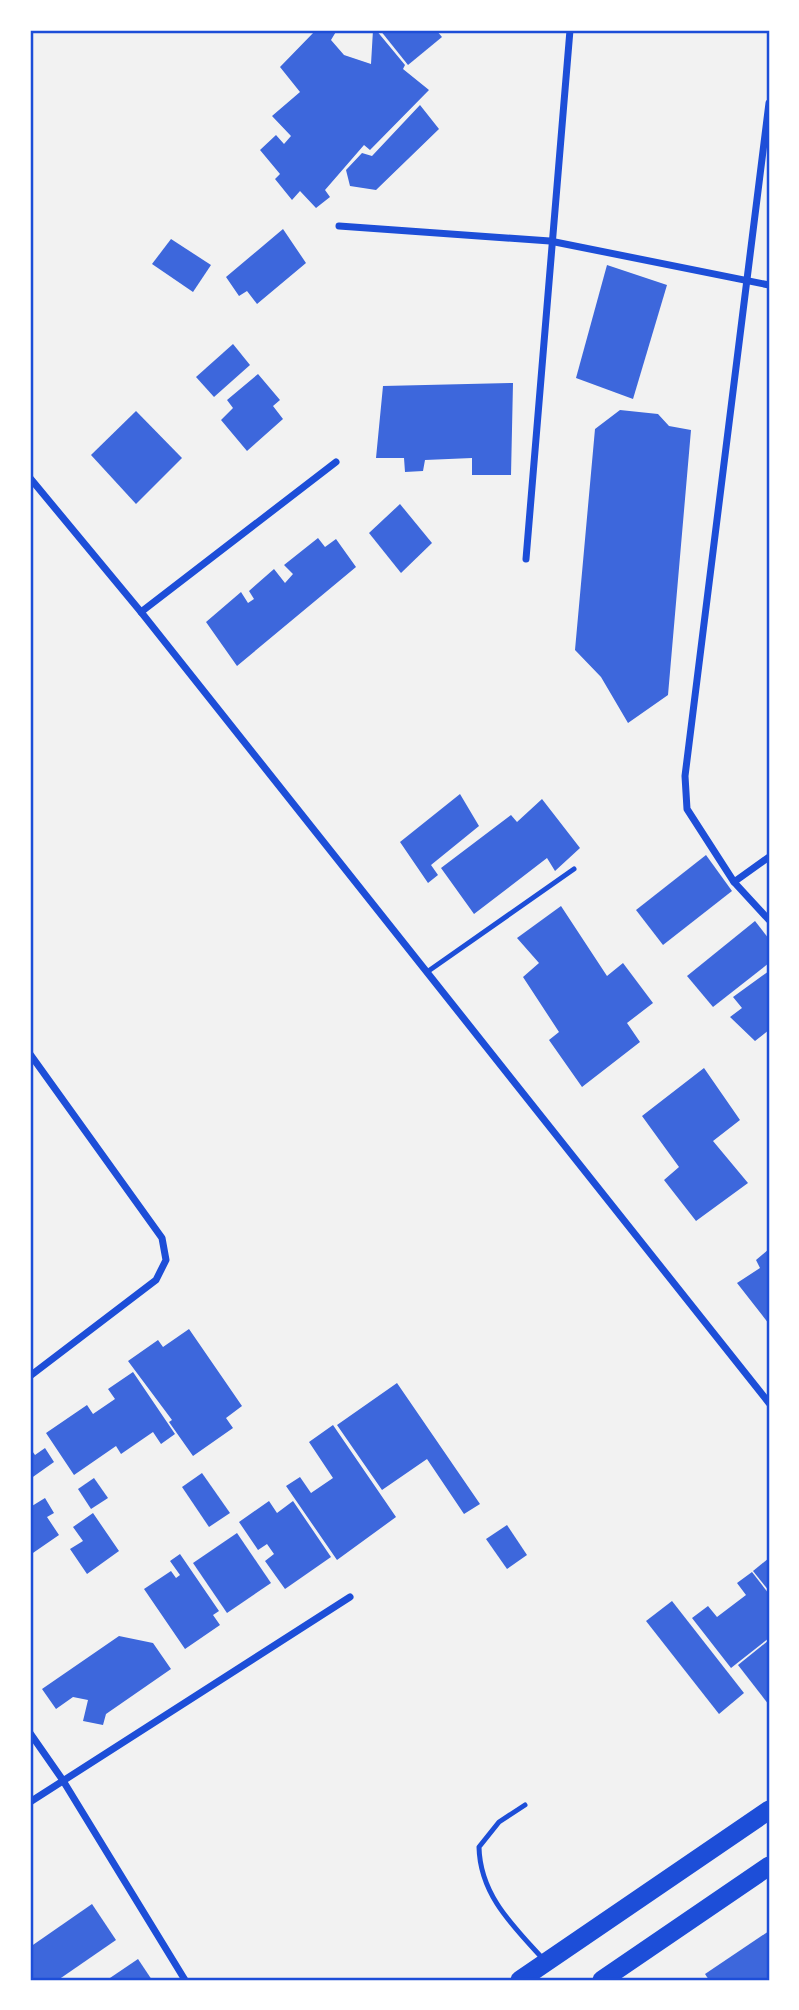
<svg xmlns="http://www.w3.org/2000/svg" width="799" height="2010" font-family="Lato,sans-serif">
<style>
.building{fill:#3d67dc}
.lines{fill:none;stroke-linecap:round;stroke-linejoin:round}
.service{stroke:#1d4ed8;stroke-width:5}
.minor{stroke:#1d4ed8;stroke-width:7}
.trunk{stroke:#1d4ed8;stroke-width:19}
.neatline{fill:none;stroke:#1d4ed8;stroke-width:2.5}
</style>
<rect width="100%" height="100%" fill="#f2f2f2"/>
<!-- building -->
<g class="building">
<path d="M312 30H337L331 40 344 55 371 64 373 30H376L405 65 403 69 429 90 370 150 364 145 325 190 330 197 316 208 300 191 292 200 275 179 280 174 260 150 276 135 284 144 291 136 272 116 300 92 280 67 315 31Z"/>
<path d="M380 30H436L442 37 408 65Z"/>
<path d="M420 105 439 129 376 190 350 186 346 170 362 153 372 156Z"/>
<path d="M283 229 306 263 257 304 247 291 239 296 226 277Z"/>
<path d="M171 239 211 265 193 292 152 264Z"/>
<path d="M607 265 667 285 633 399 576 378Z"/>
<path d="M233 344 250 365 214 397 196 377Z"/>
<path d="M258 374 280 400 273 406 283 419 247 451 221 420 233 408 227 400Z"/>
<path d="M513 383 511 475H472V458L425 460 423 471 405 472 404 458H376L383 386Z"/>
<path d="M620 410 658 414 669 426 691 430 668 695 628 723 601 677 575 650 595 429Z"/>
<path d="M136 411 182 458 136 504 91 455Z"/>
<path d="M400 504 432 543 401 573 369 533Z"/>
<path d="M318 538 325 547 336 539 356 567 237 666 206 622 241 592 248 603 254 599 249 591 274 569 285 583 293 574 284 565Z"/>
<path d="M460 794 479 826 431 865 438 875 428 883 400 842Z"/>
<path d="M542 799 580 848 555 871 547 858 474 914 441 868 511 815 517 822Z"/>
<path d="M706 855 732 891 663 945 636 910Z"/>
<path d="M561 906 607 976 623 963 653 1003 627 1023 640 1042 582 1087 549 1040 559 1032 523 977 539 963 517 938Z"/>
<path d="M755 921 769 939V963L713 1007 687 976Z"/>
<path d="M769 971V1030L755 1041 730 1017 742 1008 733 997Z"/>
<path d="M704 1068 740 1120 713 1141 748 1183 696 1221 664 1180 679 1167 642 1116Z"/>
<path d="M769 1249V1324L737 1283 760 1268 756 1260Z"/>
<path d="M189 1329 242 1406 226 1418 233 1428 193 1456 169 1422 172 1420 128 1361 158 1340 163 1347Z"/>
<path d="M133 1372 175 1434 161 1444 153 1432 121 1454 116 1446 74 1475 46 1433 87 1405 93 1414 115 1399 108 1389Z"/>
<path d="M397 1383 480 1504 464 1514 427 1459 382 1490 337 1425Z"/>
<path d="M333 1425 396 1517 337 1560 286 1486 300 1477 311 1493 333 1478 309 1442Z"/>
<path d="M30 1448 35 1455 45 1448 54 1462 30 1479Z"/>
<path d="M202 1473 230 1513 209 1527 182 1487Z"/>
<path d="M94 1478 108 1498 91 1509 78 1489Z"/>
<path d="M45 1498 54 1513 47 1517 59 1535 30 1555V1503L32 1506Z"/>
<path d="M269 1501 277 1513 293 1501 331 1557 285 1589 265 1561 274 1554 267 1544 258 1550 239 1522Z"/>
<path d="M93 1513 119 1551 87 1574 70 1549 83 1541 73 1527Z"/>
<path d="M507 1525 527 1555 507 1569 486 1539Z"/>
<path d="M237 1533 271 1583 227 1613 193 1563Z"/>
<path d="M180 1554 219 1611 213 1615 220 1625 185 1649 144 1589 171 1571 176 1578 180 1575 170 1561Z"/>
<path d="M769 1558V1591L753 1571Z"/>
<path d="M752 1572 769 1594V1638L731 1668 692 1618 708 1606 717 1617 746 1595 737 1583Z"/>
<path d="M672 1601 744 1693 719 1714 646 1621Z"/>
<path d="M119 1636 153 1643 171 1669 106 1714 103 1725 83 1721 88 1700 73 1697 56 1709 42 1689Z"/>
<path d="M769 1640V1705L738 1665Z"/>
<path d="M92 1904 116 1940 58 1980H30V1947Z"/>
<path d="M769 1931V1980H709L705 1974Z"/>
<path d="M138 1959 152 1980H107Z"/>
</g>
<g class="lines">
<!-- service -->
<g class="service">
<path d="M427 972 574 869"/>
<path d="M525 1805 499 1822 479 1847C480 1895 513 1926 544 1960"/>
</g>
<!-- minor -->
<g class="minor">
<path d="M769 103 685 776 687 809 734 882 769 920"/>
<path d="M339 226 550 241 769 285"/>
<path d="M30 478 141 612 769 1403"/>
<path d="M526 559 570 30"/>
<path d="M141 612 336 462"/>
<path d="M734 882 769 857"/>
<path d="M30 1054 162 1238 166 1260 156 1280 30 1376"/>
<path d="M30 1733 62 1779 185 1980"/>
<path d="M30 1802 350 1597"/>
</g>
<!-- trunk -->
<g class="trunk">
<path d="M520 1980 769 1810"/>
<path d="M602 1980 769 1866"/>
</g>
</g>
<!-- border -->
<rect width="799" height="2010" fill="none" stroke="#ffffff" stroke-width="63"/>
<rect x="32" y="32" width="736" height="1947" class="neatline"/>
</svg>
